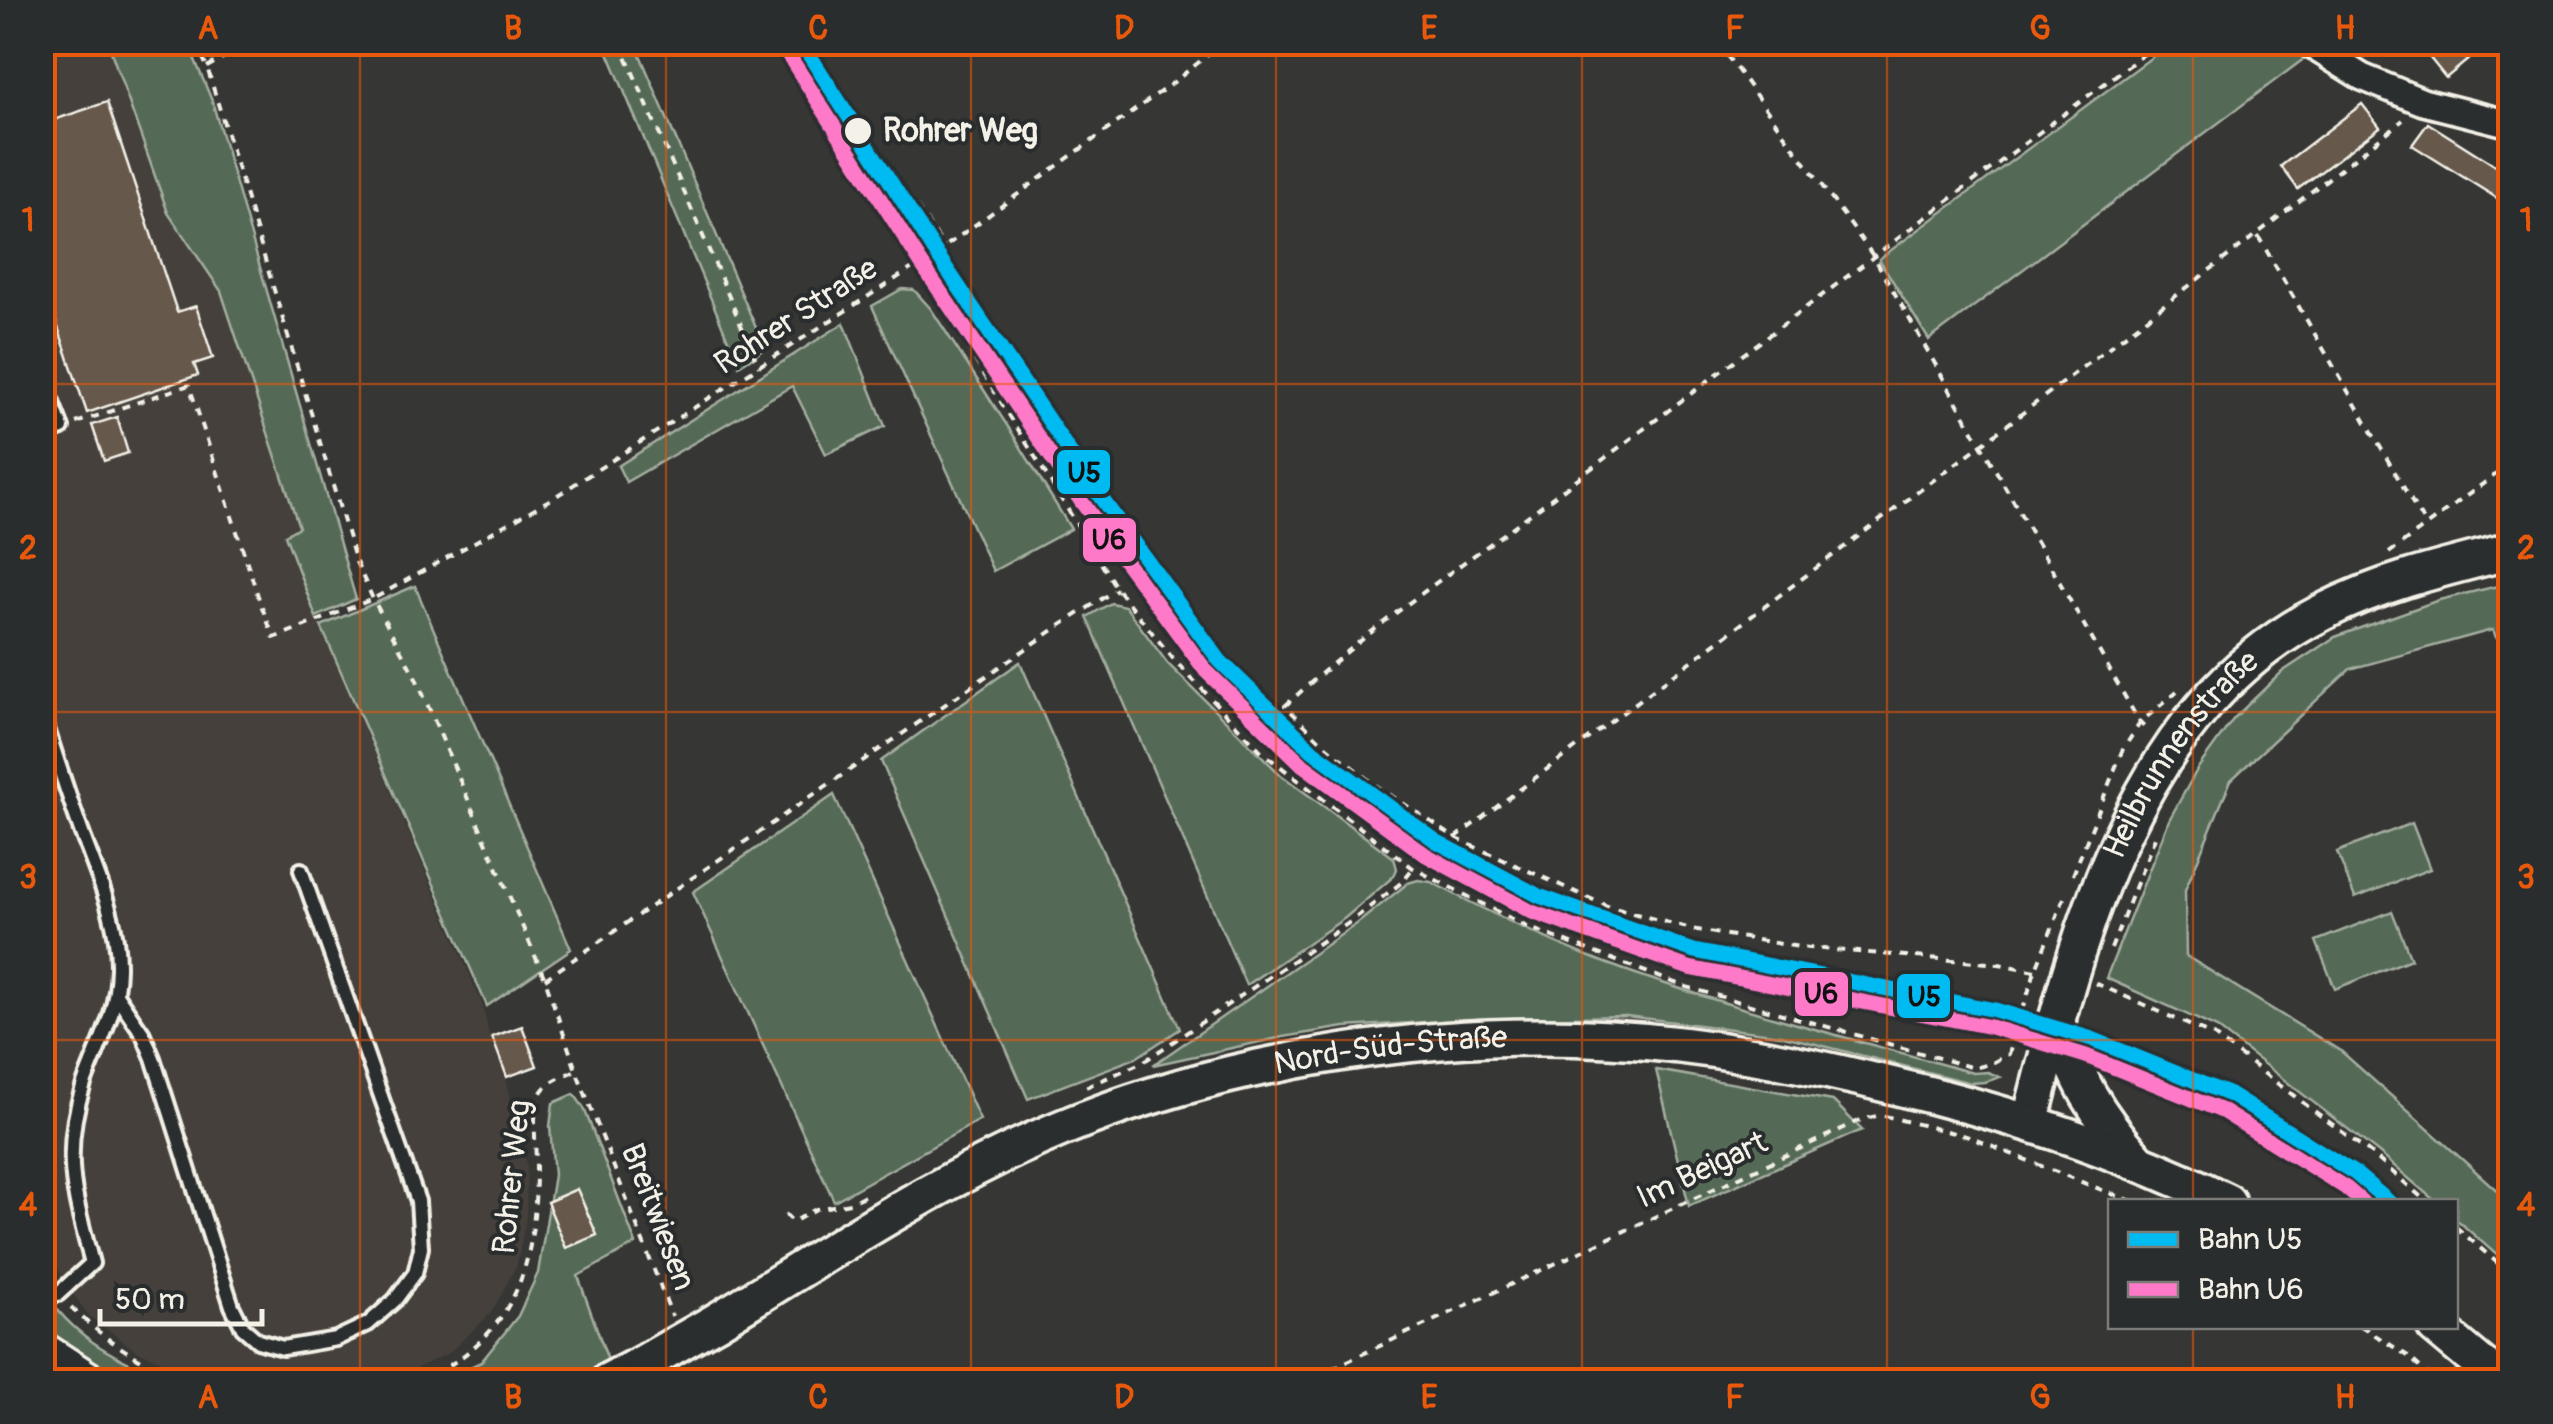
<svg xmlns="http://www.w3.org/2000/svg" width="2553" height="1424" font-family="Pangolin,sans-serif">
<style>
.built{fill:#44403b}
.green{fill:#546a57;stroke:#a4aea0;stroke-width:2.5}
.building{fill:#66584c;stroke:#f4f1e8;stroke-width:2.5}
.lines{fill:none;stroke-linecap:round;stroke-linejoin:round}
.lane-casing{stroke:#f4f1e8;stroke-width:20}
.street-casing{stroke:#f4f1e8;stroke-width:32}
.secondary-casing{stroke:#f4f1e8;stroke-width:42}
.path{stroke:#f4f1e8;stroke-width:4;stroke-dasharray:8 8;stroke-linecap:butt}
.lane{stroke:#2a2d2e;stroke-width:12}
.street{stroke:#2a2d2e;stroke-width:25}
.secondary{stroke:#2a2d2e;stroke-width:35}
.secondary-bridge-casing{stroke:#f4f1e8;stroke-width:42;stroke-linecap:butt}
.secondary-bridge{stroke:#2a2d2e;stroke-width:35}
.rail-1-casing{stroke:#2a2d2e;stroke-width:22}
.rail-2-casing{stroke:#2a2d2e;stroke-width:22}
.rail-1{stroke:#00baf2;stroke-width:15}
.rail-2{stroke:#fe7ac8;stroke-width:15}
.grid{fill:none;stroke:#e8590c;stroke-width:2.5;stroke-opacity:0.55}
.stop-dot{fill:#f4f1e8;stroke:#2a2d2e;stroke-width:4}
.labels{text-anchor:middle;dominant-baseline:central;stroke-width:8;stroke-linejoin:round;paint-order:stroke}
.stop-label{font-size:32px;font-weight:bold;fill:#f4f1e8;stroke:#2a2d2e;text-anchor:start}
.street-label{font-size:32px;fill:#f4f1e8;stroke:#2a2d2e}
.line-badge{stroke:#2a2d2e;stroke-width:4}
.pale-badge-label{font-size:28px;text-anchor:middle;font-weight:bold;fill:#111}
.neatline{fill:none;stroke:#e8590c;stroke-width:4}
.grid-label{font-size:32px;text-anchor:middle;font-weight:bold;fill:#e8590c}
</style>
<rect width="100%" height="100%" fill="#363634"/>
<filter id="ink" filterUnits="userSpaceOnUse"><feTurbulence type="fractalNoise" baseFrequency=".01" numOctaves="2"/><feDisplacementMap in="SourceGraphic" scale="20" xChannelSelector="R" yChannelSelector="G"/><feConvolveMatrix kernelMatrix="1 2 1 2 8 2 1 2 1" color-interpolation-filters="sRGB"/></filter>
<g filter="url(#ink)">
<!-- built -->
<path class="built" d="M42 43H108L168 213 221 291 299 528 285 536 316 617 483 1006 488 1030 507 1082 527 1167 526 1218 517 1265 491 1313 449 1353 406 1373 375 1382 212 1381 137 1351 90 1317 66 1285 55 1261 43 1223Z"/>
<!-- green -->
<g class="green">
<path d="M108 43H188L212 101 355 596 356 599 316 617 285 535 299 527 221 291 168 213Z"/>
<path d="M604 43H635L765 349 739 366Z"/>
<path d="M2171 43H2289L2309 55 1929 340 1879 259Z"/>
<path d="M902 289 914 290 931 309 1012 433 1071 529 993 571 872 306Z"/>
<path d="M844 323 885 426 826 454 792 386 626 482 618 466Z"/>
<path d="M2510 583V661L2492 630 2350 669 2231 780 2185 890 2186 956 2342 1052 2510 1202V1267L2456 1219V1202L2435 1201 2379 1153 2217 1028 2106 978 2169 820 2198 768 2234 718 2282 672 2335 637 2439 600Z"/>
<path d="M415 586 571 949 487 1006 321 626Z"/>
<path d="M1111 603 1125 606 1168 664 1281 775 1394 858 1397 869 1394 876 1345 918 1246 985 1087 617Z"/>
<path d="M1020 662 1180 1029 1136 1058 1028 1099 881 761Z"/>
<path d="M834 795 980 1120 834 1201 693 892Z"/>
<path d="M2412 823 2430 869 2355 898 2337 852Z"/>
<path d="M1418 880 1431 882C1488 912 1545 940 1605 963 1725 1007 1850 1038 1973 1073L1988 1072 2000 1077 1985 1082 1971 1083 1780 1035 1626 1016 1477 1019 1345 1027 1283 1037 1153 1065 1358 923 1408 883Z"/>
<path d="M2392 911 2411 959 2335 989 2316 941Z"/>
<path d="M1656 1070 1833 1101 1862 1130 1689 1206Z"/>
<path d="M574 1094 584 1108 636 1244 578 1276 610 1366 576 1381 438 1382 481 1362 518 1316 538 1273 554 1175 550 1126 553 1103Z"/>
<path d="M42 1289C76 1341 114 1356 167 1381H117L69 1353 43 1331Z"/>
</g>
<!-- building -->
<g class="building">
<path d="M2417 42H2467L2476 53 2446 78Z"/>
<path d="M107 102 177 312 196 306 213 358 194 364 198 375 87 413 42 280V124Z"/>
<path d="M2362 104 2380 127 2298 189 2281 166Z"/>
<path d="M2428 123 2510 175V183L2500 200 2412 145Z"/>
<path d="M117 417 128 453 104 461 92 425Z"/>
<path d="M522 1026 537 1066 507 1077 492 1037Z"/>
<path d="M577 1189 597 1235 566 1248 547 1202Z"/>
</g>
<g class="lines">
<defs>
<g id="lane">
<path d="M42 377 62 428 42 435"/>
<path d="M42 714C54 750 65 786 78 822 94 869 119 918 118 968 117 1015 99 1042 84 1084 61 1153 74 1196 92 1263L58 1294"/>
<path d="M117 996 143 1034 153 1058 232 1306 243 1328 258 1341 283 1348 336 1339 368 1324 395 1300 415 1273 421 1248 418 1201 301 870"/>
</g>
<path id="street" d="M2306 42 2362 77 2423 102 2510 124"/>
<g id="secondary">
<path d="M2056 1021C2078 1080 2094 1112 2137 1160"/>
<path id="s1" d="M2030 1122C2078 934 2134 707 2323 612 2382 582 2447 567 2510 551"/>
<path id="s2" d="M717 1321C835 1249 952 1170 1082 1120 1244 1058 1437 1029 1610 1039 1706 1044 1801 1063 1894 1086 2009 1113 2121 1150 2227 1202"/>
<path d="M2435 1326 2502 1382"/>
<path d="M42 1350 91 1382"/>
<path d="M607 1382 642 1364"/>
</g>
</defs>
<!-- lane casing -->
<use href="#lane" class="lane-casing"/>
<!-- street casing -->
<use href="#street" class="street-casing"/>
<!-- secondary casing -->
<use href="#secondary" class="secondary-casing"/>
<!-- path -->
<g class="path">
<path d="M196 42 207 67 356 562 373 599 416 678 545 979 576 1070 672 1316"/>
<path d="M620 42 759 367"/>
<path d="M1717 42 1874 257 2140 723 2149 732"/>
<path d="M207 67 251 42"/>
<path d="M908 193 944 247"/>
<path d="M882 210 1117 589 1175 661 1264 754 1413 868 1527 927 1683 986 1974 1068 1990 1064 2009 1054 2035 971 2064 898"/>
<path d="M2258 236 2426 526"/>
<path d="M76 423 189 385 260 602 274 638 373 599 553 498 936 253 1174 82 1224 42"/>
<path d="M2389 553 2510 464"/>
<path d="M1455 838 1982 444 2257 234 2403 120"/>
<path d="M2073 875 2122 751 2140 723 2177 691"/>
<path d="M2111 949 2155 837"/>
<path d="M2035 971 1999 964 1799 947 1691 929 1607 906 1455 838 1374 784 1327 747 1285 706C1353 643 1426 589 1501 536L2160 42"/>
<path d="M545 979 1055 629 1117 589"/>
<path d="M2095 983 2214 1036 2373 1155 2427 1202"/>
<path d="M1086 1087 1143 1062 1350 922 1401 883 1413 868"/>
<path d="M785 1214 793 1222 816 1209 850 1203 867 1194"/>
<path d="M2456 1227 2510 1274"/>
<path d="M42 1268 50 1281"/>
<path d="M2510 1276 2504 1282 2510 1288"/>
<path d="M2510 1291 2499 1303 2510 1314"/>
<path d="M71 1307C107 1343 138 1359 183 1382"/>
<path d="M2361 1326 2408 1356 2436 1382"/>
<path d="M691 1367 696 1382"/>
<path d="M421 1382C518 1332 536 1268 536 1165 536 1147 532 1112 539 1096 546 1081 562 1077 576 1070"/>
<path d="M1303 1382 1863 1119 1881 1115 1966 1136 2132 1202"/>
</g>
<!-- lane -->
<use href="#lane" class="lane"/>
<!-- street -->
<use href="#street" class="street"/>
<!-- secondary -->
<use href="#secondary" class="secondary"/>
<defs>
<path id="secondary-bridge" d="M642 1364 717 1321"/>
</defs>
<!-- secondary-bridge casing -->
<use href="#secondary-bridge" class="secondary-bridge-casing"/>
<!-- secondary-bridge -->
<use href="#secondary-bridge" class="secondary-bridge"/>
<defs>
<path id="rail-1" d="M801 42 936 253 1096 491 1220 661 1313 751 1436 841 1539 896 1694 951 1995 1010 2092 1039 2230 1095 2356 1174 2389 1202"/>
<path id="rail-2" d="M786 51 921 263 1081 501 1206 671 1303 765 1426 855 1532 912 1689 968 1991 1027 2086 1056 2222 1111 2346 1188 2362 1202"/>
</defs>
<!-- rail-1 casing -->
<use href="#rail-1" class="rail-1-casing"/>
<!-- rail-2 casing -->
<use href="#rail-2" class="rail-2-casing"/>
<!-- rail-1 -->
<use href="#rail-1" class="rail-1"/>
<!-- rail-2 -->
<use href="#rail-2" class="rail-2"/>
</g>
</g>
<!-- grid -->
<path class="grid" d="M360 42V1382M666 42V1382M971 42V1382M1276 42V1382M1582 42V1382M1887 42V1382M2193 42V1202M42 384H2510M42 712H2510M42 1040H2510M2193 1326V1382"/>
<!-- markers -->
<circle class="stop-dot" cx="858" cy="131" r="15"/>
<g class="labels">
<!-- stop labels -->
<g class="stop-label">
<text x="883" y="131">Rohrer Weg</text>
</g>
<!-- street labels -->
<g class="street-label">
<text transform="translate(796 316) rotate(-33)">Rohrer Straße</text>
<text stroke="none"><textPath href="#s1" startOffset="402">Heilbrunnenstraße</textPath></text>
<text stroke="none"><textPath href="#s2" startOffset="735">Nord-Süd-Straße</textPath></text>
<text transform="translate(1702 1170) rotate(-25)">Im Beigart</text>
<text transform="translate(512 1177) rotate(-84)">Rohrer Weg</text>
<text transform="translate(658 1217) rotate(69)">Breitwiesen</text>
</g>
</g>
<g class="line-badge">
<rect x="1055" y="448" width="57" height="48" rx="10" fill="#00baf2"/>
<rect x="1081" y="516" width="57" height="48" rx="10" fill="#fe7ac8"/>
<rect x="1793" y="970" width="57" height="48" rx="10" fill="#fe7ac8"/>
<rect x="1895" y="972" width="57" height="48" rx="10" fill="#00baf2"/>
</g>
<g class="pale-badge-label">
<text x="1084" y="482">U5</text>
<text x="1109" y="549">U6</text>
<text x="1821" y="1003">U6</text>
<text x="1924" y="1006">U5</text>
</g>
<!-- margin -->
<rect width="2553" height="1424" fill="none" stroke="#2a2d2e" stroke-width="110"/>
<!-- legend -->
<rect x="2108" y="1199" width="350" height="130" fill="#2a2d2e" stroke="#7b7b78" stroke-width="2.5"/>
<rect x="2128" y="1232" width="50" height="15" fill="#00baf2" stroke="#7b7b78" stroke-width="2.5"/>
<text x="2198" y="1249" font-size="30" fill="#f4f1e8">Bahn U5</text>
<rect x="2128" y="1282" width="50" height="15" fill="#fe7ac8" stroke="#7b7b78" stroke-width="2.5"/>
<text x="2198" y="1299" font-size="30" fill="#f4f1e8">Bahn U6</text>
<!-- scale -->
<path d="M100 1309v15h162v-15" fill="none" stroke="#f4f1e8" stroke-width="5"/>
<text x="115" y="1309" font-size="30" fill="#f4f1e8" stroke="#2a2d2e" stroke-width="8" paint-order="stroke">50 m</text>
<rect x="55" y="55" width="2443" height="1314" class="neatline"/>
<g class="grid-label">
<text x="208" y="39">A</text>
<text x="513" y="39">B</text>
<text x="818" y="39">C</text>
<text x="1124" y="39">D</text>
<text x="1429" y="39">E</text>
<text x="1735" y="39">F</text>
<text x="2040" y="39">G</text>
<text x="2345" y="39">H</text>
<text x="28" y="231">1</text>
<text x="2526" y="231">1</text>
<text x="28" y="559">2</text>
<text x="2526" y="559">2</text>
<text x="28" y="888">3</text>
<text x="2526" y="888">3</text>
<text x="28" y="1216">4</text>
<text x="2526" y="1216">4</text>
<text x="208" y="1408">A</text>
<text x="513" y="1408">B</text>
<text x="818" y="1408">C</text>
<text x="1124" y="1408">D</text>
<text x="1429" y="1408">E</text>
<text x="1735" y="1408">F</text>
<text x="2040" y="1408">G</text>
<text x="2345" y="1408">H</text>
</g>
</svg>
